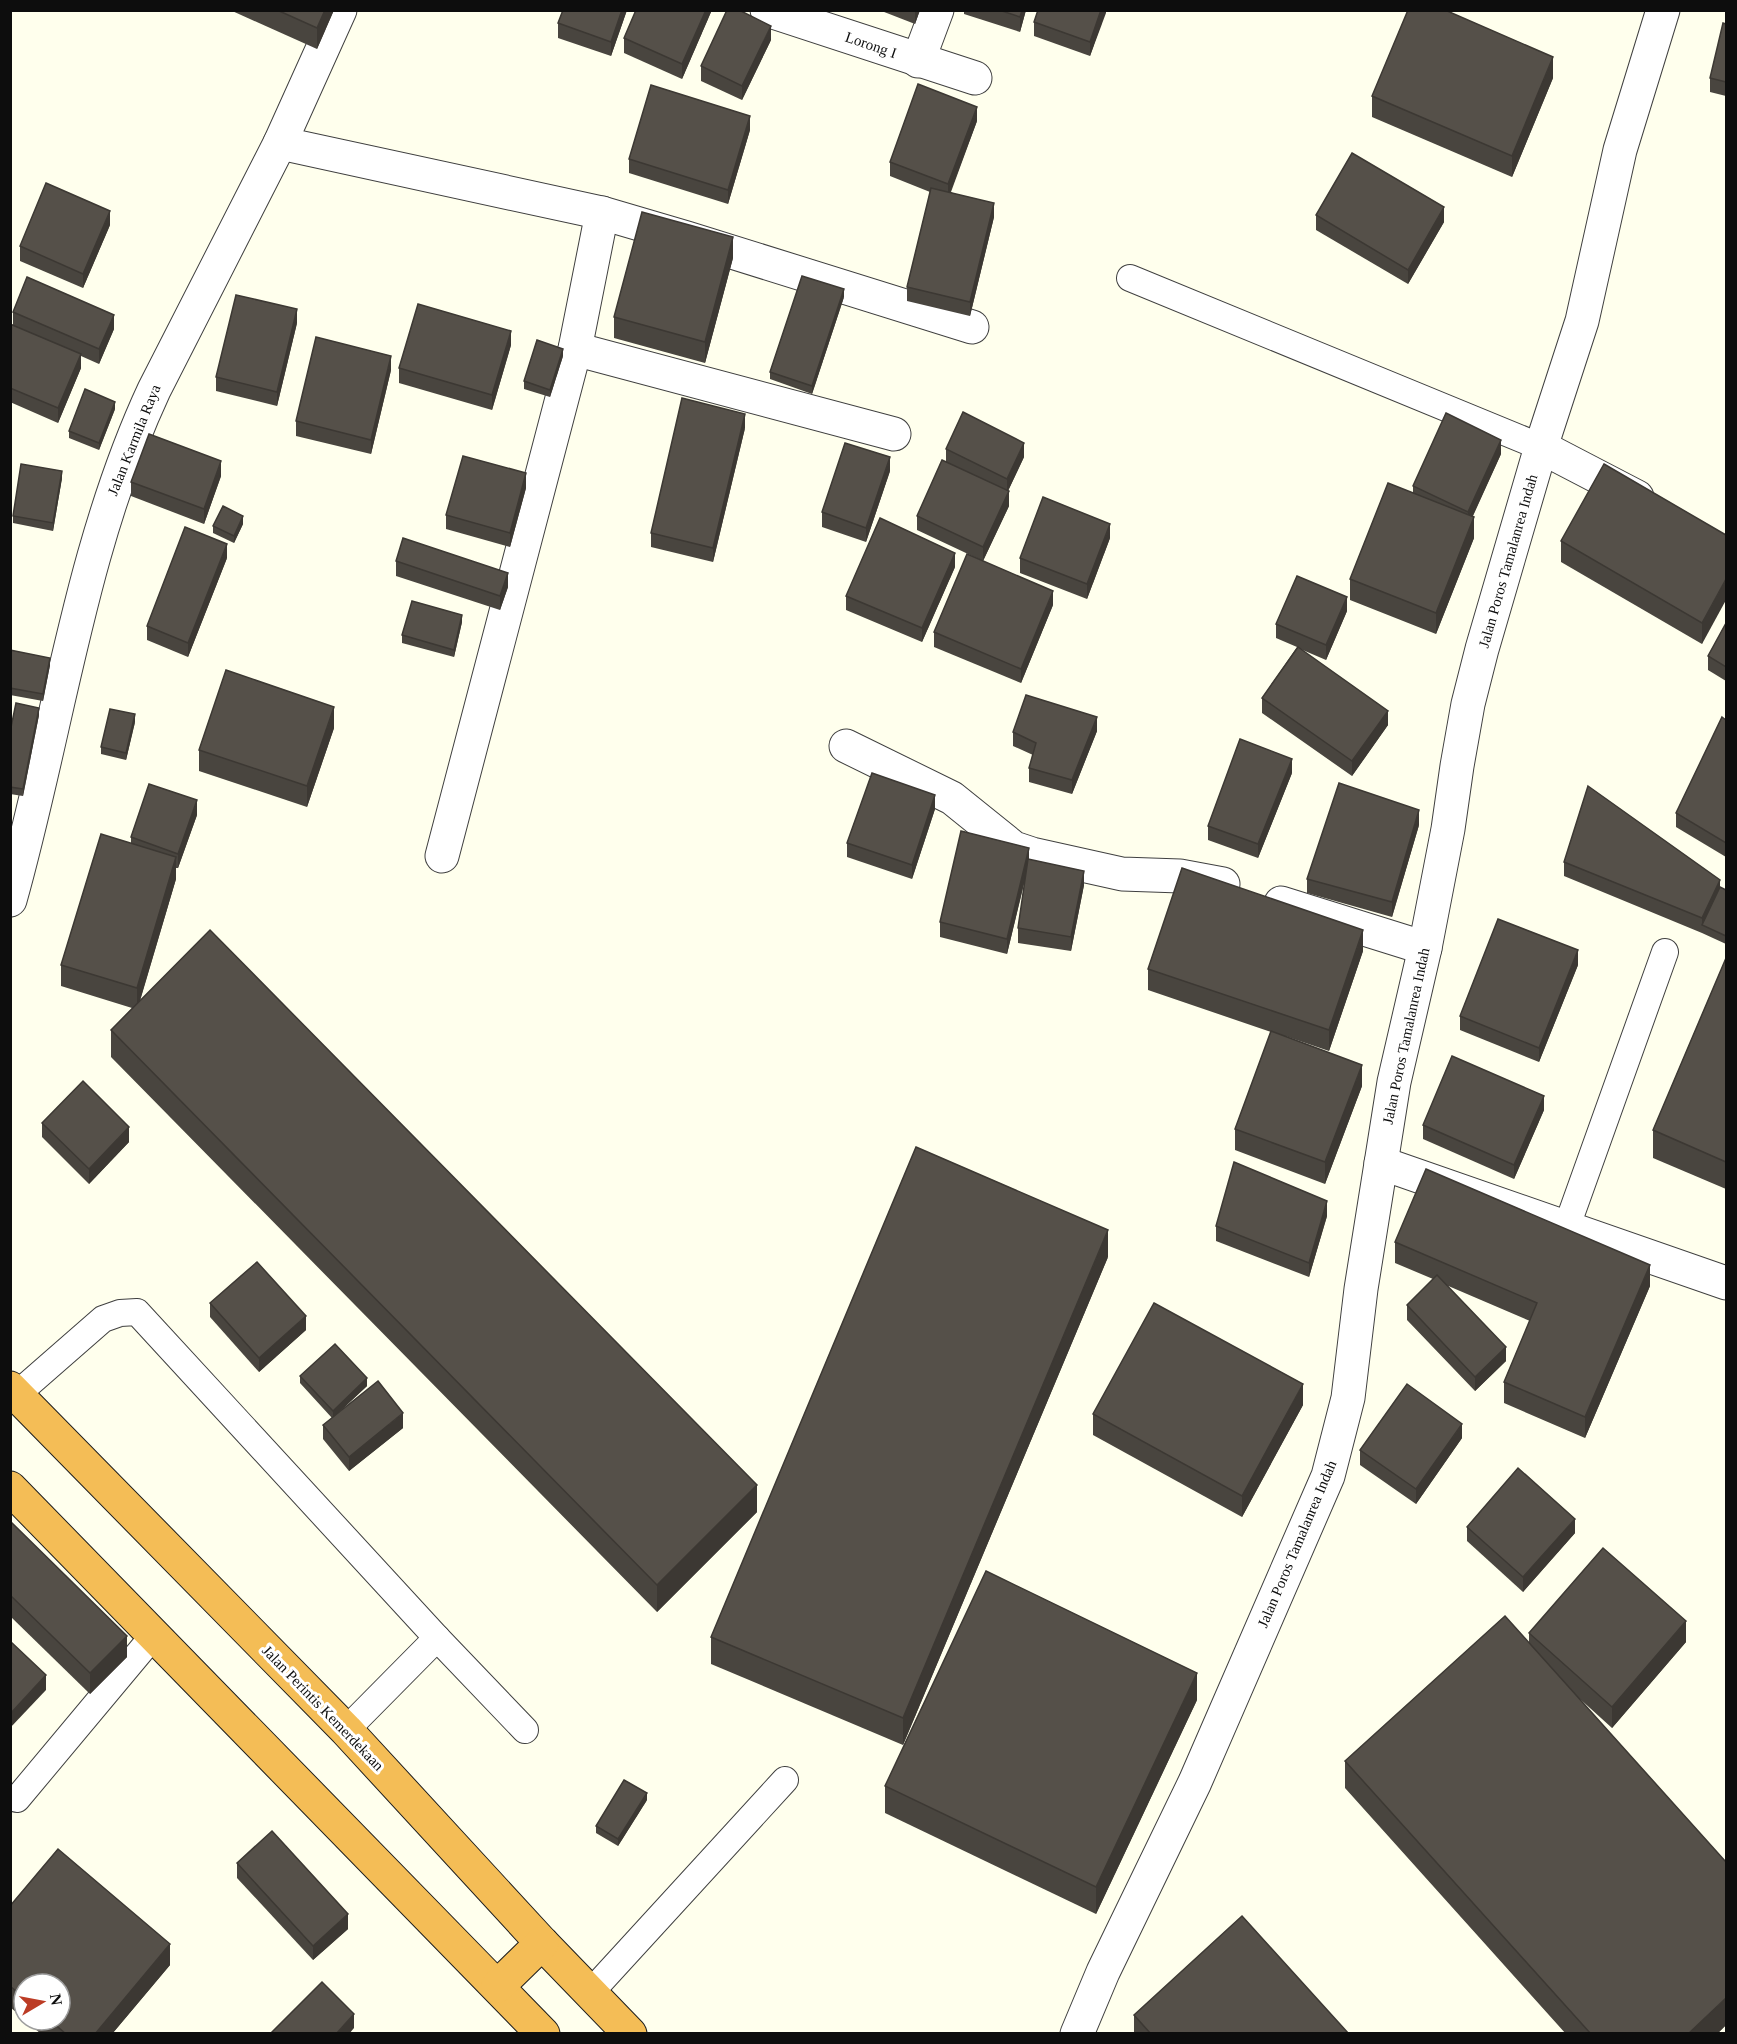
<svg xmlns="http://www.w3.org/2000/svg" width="1737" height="2044" font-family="Georgia,serif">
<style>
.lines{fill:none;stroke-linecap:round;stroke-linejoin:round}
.lane-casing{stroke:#404040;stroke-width:28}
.street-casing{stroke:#404040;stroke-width:35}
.highway-casing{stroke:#1e1e1e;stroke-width:35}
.lane{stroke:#fff;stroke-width:26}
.street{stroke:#fff;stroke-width:33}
.highway{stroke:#f4bd56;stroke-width:33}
.wall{fill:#49453f}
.shaded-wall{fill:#3c3833}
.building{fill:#555049;stroke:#3c3833;stroke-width:1.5}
.labels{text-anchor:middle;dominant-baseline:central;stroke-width:6;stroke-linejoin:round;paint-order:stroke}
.street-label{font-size:15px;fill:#0d0d0d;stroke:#fff}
</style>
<rect width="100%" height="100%" fill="#ffffed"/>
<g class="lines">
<defs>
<g id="lane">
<path d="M1130 278 1541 447"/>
<path d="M1567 1226 1665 952"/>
<path d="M16 1395 103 1319 120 1313 137 1312 437 1638 525 1730"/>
<path d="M346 1730 437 1638"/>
<path d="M17 1799 154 1635"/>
<path d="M590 1993 785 1780"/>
</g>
<g id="street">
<path d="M767 10 975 78"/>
<path d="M918 61 937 10"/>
<path d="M280 143 602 213 687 238 972 327"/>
<path d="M575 349 894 434"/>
<path d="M1541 447 1637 497"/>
<path d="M846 746 952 798 1014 848 1032 854 1122 874 1180 876 1223 884"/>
<path d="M442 856 575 349 602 213"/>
<path d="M10 900C58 730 79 551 154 390L280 143 340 10"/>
<path d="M1281 903 1425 948"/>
<path d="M1381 1163 1726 1283"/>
<path d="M1077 2034 1103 1972 1195 1782 1328 1476 1348 1398 1361 1289 1394 1082 1425 948 1448 829 1457 766 1468 704 1482 649 1541 447 1582 321 1620 150 1663 10"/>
</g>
<g id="highway">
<path d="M10 1388 346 1730 542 1943 630 2034"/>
<path d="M10 1488 543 2034"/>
<path d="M498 1986 542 1943"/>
</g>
</defs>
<!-- lane casing -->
<use href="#lane" class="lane-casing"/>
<!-- street casing -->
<use href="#street" class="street-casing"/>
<!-- highway casing -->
<use href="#highway" class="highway-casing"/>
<!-- lane -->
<use href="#lane" class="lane"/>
<!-- street -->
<use href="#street" class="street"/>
<!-- highway -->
<use href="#highway" class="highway"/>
</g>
<!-- wall -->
<g class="wall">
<path d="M230 10H334L317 49Z"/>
<path d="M563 10H627L611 56 558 38V23Z"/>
<path d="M711 10V12L682 79 624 53V38Z"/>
<path d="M879 10H920L915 24Z"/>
<path d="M964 10H1026L1020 32 964 14Z"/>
<path d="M1106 10 1090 56 1034 36V22Z"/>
<path d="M1726 24V96L1710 92V78Z"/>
<path d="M771 40 742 100 701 81V66Z"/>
<path d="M1553 78 1512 177 1372 117V96Z"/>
<path d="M977 121 951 192 994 217 970 316 907 301V287L930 192 890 176V162Z"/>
<path d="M750 130 728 204 629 173V159Z"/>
<path d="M1316 215 1444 222 1408 284 1316 230Z"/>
<path d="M110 225 83 288 20 261V246Z"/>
<path d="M733 258 705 363 614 338V317Z"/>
<path d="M844 297 812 394 770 379V372Z"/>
<path d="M13 312 114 329 99 364 81 356V368L58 423 10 402V324L13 325Z"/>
<path d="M297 323 277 406 216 391V377Z"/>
<path d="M511 345 492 410 399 383V368Z"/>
<path d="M563 356 550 397 524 389V381Z"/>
<path d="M391 370 371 454 296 436V421Z"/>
<path d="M115 409 99 450 69 438V431Z"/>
<path d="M745 428 713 562 651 547V533Z"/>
<path d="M946 449 1024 457 1008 491 1009 506 983 561 917 530V516L946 462Z"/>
<path d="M1501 454 1473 516 1474 538 1436 634 1350 600V579L1413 493V486Z"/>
<path d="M890 471 866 542 822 527V512Z"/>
<path d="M1726 473V498L1725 497V476Z"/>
<path d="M221 476 204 524 131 496V482Z"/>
<path d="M62 478 53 531 13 523V516Z"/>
<path d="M526 488 510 547 446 529V515Z"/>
<path d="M243 524 234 543 213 533V526Z"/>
<path d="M1726 535 1702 644 1561 562V541Z"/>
<path d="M1110 538 1087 599 1020 573V558Z"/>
<path d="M227 558 188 657 147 640V626Z"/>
<path d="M396 561 508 587 500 610 396 576Z"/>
<path d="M955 567 922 642 846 610V596Z"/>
<path d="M1053 605 1021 683 934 647V632Z"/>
<path d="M1347 611 1326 660 1298 648 1388 725 1352 776 1262 713V698L1297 647 1276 638V624Z"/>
<path d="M462 622 454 657 402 643V635Z"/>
<path d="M1726 623V681L1708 670V656Z"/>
<path d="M10 650 50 665 43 701 10 695Z"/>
<path d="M39 715 23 796 10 794V732Z"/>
<path d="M1726 720V857L1676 827V813Z"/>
<path d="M135 722 126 760 101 754V747Z"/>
<path d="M334 728 307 807 199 771V750Z"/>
<path d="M1097 731 1072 794 1029 782V768L1033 755 1013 746V732Z"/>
<path d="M1292 773 1258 858 1208 840V826Z"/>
<path d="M935 809 912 879 847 857V843Z"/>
<path d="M197 815 178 868H176V879L140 1001 757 1512 657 1612 111 1057V1030L132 1008 61 986V965L131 843V837Z"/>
<path d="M1419 825 1392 917 1307 893V879Z"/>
<path d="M1029 859 1084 885 1071 951 1018 943V928L1025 880 1007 954 940 937V922Z"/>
<path d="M1564 862 1720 887 1726 890V944L1702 933 1564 876Z"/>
<path d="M1363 951 1329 1051 1285 1036 1362 1086 1325 1184 1235 1150V1129L1271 1032 1148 990V969Z"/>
<path d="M1726 958V1189L1653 1158V1130Z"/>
<path d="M1578 965 1539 1062 1460 1030V1016Z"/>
<path d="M1544 1110 1514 1179 1423 1139V1125Z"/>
<path d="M42 1123 129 1142 89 1184 42 1137Z"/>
<path d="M1327 1216 1309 1277 1216 1241V1226Z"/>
<path d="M1395 1242 1650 1286 1585 1438 1504 1403V1382L1530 1321 1446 1285 1506 1361 1475 1391 1407 1320V1305L1433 1279 1395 1263Z"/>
<path d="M1108 1257 903 1745 711 1664V1637Z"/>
<path d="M210 1303 306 1330 259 1372 210 1317Z"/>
<path d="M300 1376 367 1386 339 1412 403 1428 349 1471 323 1439V1425L332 1418 300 1383Z"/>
<path d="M1303 1405 1242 1517 1093 1435V1414Z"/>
<path d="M1462 1438 1416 1504 1360 1465V1450Z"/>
<path d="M10 1521 127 1657 90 1694 10 1616Z"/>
<path d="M1467 1527 1575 1533 1523 1592 1467 1541Z"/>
<path d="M1529 1633 1686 1642 1612 1728 1580 1699 1726 2025 1717 2034H1566L1345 1788V1761L1529 1643Z"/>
<path d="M1197 1700 1096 1914 885 1813V1786Z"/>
<path d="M647 1800 618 1846 596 1833V1826Z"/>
<path d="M237 1863 348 1929 313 1960 237 1878Z"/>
<path d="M10 1906 170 1965 112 2034H41L25 2020H60L24 1984V2019L10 2007Z"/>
<path d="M1134 2015 1349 2034H1134Z"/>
</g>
<!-- shaded-wall -->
<g class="shaded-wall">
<path d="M325 10H334L317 49V28Z"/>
<path d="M622 10H627L611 56V42Z"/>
<path d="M706 10H711V12L682 79V64Z"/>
<path d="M915 10H920L915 24Z"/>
<path d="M1022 10H1026L1020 32V17Z"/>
<path d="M1101 10H1106V13L1090 56V42Z"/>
<path d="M771 26V40L742 100V86Z"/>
<path d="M1553 57V78L1512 177V156Z"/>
<path d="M977 107V121L948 198V184Z"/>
<path d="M750 116V130L728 204V190Z"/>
<path d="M994 203V217L970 316V302Z"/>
<path d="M1444 207V222L1408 284V270Z"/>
<path d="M110 211V225L83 288V274Z"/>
<path d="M733 237V258L705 363V342Z"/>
<path d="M844 289V297L812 394V386Z"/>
<path d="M297 309V323L277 406V392Z"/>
<path d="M114 315V329L99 364V349Z"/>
<path d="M511 331V345L492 410V395Z"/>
<path d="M563 349V356L550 397V390Z"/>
<path d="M81 354V368L58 423V408Z"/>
<path d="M391 356V370L371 454V440Z"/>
<path d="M115 402V409L99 450V443Z"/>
<path d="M745 414V428L713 562V548Z"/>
<path d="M1501 440V454L1468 526V512Z"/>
<path d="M1024 443V457L1007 493V479Z"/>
<path d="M890 457V471L866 542V528Z"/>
<path d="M221 461V476L204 524V509Z"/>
<path d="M62 471V478L53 531V523Z"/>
<path d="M526 473V488L510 547V533Z"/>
<path d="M1009 491V506L983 561V547Z"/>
<path d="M243 516V524L234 543V536Z"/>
<path d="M1474 517V538L1436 634V613Z"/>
<path d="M1110 524V538L1087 599V584Z"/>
<path d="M227 544V558L188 657V643Z"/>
<path d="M955 553V567L922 642V628Z"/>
<path d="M508 573V587L500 610V596Z"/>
<path d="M1726 579V600L1702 644V623Z"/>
<path d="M1053 591V605L1021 683V669Z"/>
<path d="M1347 597V611L1326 660V645Z"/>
<path d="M462 615V622L454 657V650Z"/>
<path d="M50 658V665L43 701V694Z"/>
<path d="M334 707V728L307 807V786Z"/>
<path d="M39 708V715L23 796V789Z"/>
<path d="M1388 711V725L1352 776V761Z"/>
<path d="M135 714V722L126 760V753Z"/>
<path d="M1097 717V731L1072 794V780Z"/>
<path d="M1292 759V773L1258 858V844Z"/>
<path d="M935 795V809L912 879V865Z"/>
<path d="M197 800V815L178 868V854Z"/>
<path d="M1419 810V825L1392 917V902Z"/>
<path d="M1029 848V862L1007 954V939Z"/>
<path d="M176 857V879L137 1010V988Z"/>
<path d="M1084 871V885L1071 951V937Z"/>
<path d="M1720 880V894L1702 925V933V918Z"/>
<path d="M1363 930V951L1329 1051V1030Z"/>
<path d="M1578 950V965L1539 1062V1048Z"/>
<path d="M1362 1065V1086L1325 1184V1162Z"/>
<path d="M1544 1096V1110L1514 1179V1165Z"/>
<path d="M129 1127V1142L89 1184V1169Z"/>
<path d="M1327 1201V1216L1309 1277V1263Z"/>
<path d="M1108 1230V1257L903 1745V1718Z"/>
<path d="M1650 1265V1286L1585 1438V1417Z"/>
<path d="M306 1316V1330L259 1372V1358Z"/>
<path d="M1506 1347V1361L1475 1391V1377Z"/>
<path d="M367 1378V1386L333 1418V1411Z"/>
<path d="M1303 1384V1405L1242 1517V1496Z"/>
<path d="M403 1413V1428L349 1471V1457Z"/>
<path d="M1462 1424V1438L1416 1504V1489Z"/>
<path d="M757 1485V1512L657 1612V1585Z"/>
<path d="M1575 1519V1533L1523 1592V1577Z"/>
<path d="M1686 1621V1642L1612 1728V1707Z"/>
<path d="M127 1636V1657L90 1694V1673Z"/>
<path d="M1197 1673V1700L1096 1914V1887Z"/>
<path d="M46 1675V1690L10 1728V1714Z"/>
<path d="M647 1793V1800L618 1846V1839Z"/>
<path d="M348 1914V1929L313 1960V1946Z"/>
<path d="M170 1944V1965L112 2034H95Z"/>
<path d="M1726 1998V2025L1717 2034H1688Z"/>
<path d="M354 2014V2028L349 2034H336Z"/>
</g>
<!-- building -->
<g class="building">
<path d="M277 10H325L317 28Z"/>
<path d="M563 10H622L611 42 558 23Z"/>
<path d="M636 10H706L682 64 624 38Z"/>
<path d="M727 10H739L771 26 742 86 701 66Z"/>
<path d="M999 10H1022L1020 17Z"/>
<path d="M1038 10H1101L1090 42 1034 22Z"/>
<path d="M1408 10H1445L1553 57 1512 156 1372 96Z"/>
<path d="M1723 23 1726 24V82L1710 78Z"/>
<path d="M918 84 977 107 948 184 890 162Z"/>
<path d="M651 85 750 116 728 190 629 159Z"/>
<path d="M1352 153 1444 207 1408 270 1316 215Z"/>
<path d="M46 183 110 211 83 274 20 246Z"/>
<path d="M931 188 994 203 970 302 907 287Z"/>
<path d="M642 212 733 237 705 342 614 317Z"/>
<path d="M802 276 844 289 812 386 770 372Z"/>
<path d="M27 277 114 315 99 349 13 312Z"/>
<path d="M236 295 297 309 277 392 216 377Z"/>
<path d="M418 304 511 331 492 395 399 368Z"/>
<path d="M10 324 81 354 58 408 10 388Z"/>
<path d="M316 337 391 356 371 440 296 421Z"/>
<path d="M537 340 563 349 550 390 524 381Z"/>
<path d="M85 389 115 402 99 443 69 431Z"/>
<path d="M682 398 745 414 713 548 651 533Z"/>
<path d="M963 412 1024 443 1007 479 946 449Z"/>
<path d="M1446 413 1501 440 1468 512 1413 486Z"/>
<path d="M149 434 221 461 204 509 131 482Z"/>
<path d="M845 443 890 457 866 528 822 512Z"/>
<path d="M463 456 526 473 510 533 446 515Z"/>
<path d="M942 460 1009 491 983 547 917 516Z"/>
<path d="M21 464 62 471 53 523 13 516Z"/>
<path d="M1604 464 1726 535V579L1702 623 1561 541Z"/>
<path d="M1388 483 1474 517 1436 613 1350 579Z"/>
<path d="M1043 497 1110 524 1087 584 1020 558Z"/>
<path d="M223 506 243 516 234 536 213 526Z"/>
<path d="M880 518 955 553 922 628 846 596Z"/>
<path d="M185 527 227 544 188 643 147 626Z"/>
<path d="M403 538 508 573 500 596 396 561Z"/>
<path d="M967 554 1053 591 1021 669 934 632Z"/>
<path d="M1297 576 1347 597 1326 645 1276 624Z"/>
<path d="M412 601 462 615 454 650 402 635Z"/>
<path d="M1726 623V667L1708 656Z"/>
<path d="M1298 647 1388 711 1352 761 1262 698Z"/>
<path d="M10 650 50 658 43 694 10 688Z"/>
<path d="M226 670 334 707 307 786 199 750Z"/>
<path d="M1026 695 1097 717 1072 780 1029 768 1036 743 1013 732Z"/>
<path d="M16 703 39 708 23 789 10 787V732Z"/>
<path d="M110 709 135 714 126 753 101 747Z"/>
<path d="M1722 717 1726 720V843L1676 813Z"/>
<path d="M1240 739 1292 759 1258 844 1208 826Z"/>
<path d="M872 773 935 795 912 865 847 843Z"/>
<path d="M1339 783 1419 810 1392 902 1307 879Z"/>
<path d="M149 784 197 800 178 854 131 837Z"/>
<path d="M1588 786 1720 880 1702 918 1564 862Z"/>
<path d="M961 831 1029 848 1007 939 940 922Z"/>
<path d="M101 834 176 857 137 988 61 965Z"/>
<path d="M1028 859 1084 871 1071 937 1018 928Z"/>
<path d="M1182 868 1363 930 1329 1030 1148 969Z"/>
<path d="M1720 887 1726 890V936L1702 925Z"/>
<path d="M1498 919 1578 950 1539 1048 1460 1016Z"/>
<path d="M210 930 757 1485 657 1585 111 1030Z"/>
<path d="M1726 958V1162L1653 1130Z"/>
<path d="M1271 1031 1362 1065 1325 1162 1235 1129Z"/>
<path d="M1452 1056 1544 1096 1514 1165 1423 1125Z"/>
<path d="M83 1081 129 1127 89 1169 42 1123Z"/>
<path d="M916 1147 1108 1230 903 1718 711 1637Z"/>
<path d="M1234 1162 1327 1201 1309 1263 1216 1226Z"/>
<path d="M1426 1169 1650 1265 1585 1417 1504 1382 1537 1303 1395 1242Z"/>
<path d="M257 1262 306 1316 259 1358 210 1303Z"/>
<path d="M1437 1275 1506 1347 1475 1377 1407 1305Z"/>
<path d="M1154 1303 1303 1384 1242 1496 1093 1414Z"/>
<path d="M335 1344 367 1378 333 1411 300 1376Z"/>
<path d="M378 1381 403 1413 349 1457 323 1425Z"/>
<path d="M1407 1384 1462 1424 1416 1489 1360 1450Z"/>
<path d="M1518 1468 1575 1519 1523 1577 1467 1527Z"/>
<path d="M10 1521 127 1636 90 1673 10 1595Z"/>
<path d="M1603 1548 1686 1621 1612 1707 1529 1633Z"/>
<path d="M986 1571 1197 1673 1096 1887 885 1786Z"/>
<path d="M1505 1616 1726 1862V1998L1688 2034H1591L1345 1761Z"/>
<path d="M10 1641 46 1675 10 1714Z"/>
<path d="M624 1780 647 1793 618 1839 596 1826Z"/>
<path d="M272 1831 348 1914 313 1946 237 1863Z"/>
<path d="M58 1849 170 1944 95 2034H66L50 2020H60V1984H24V1998L10 1986V1906Z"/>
<path d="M1242 1916 1349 2034H1151L1134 2015Z"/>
<path d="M322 1982 354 2014 336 2034H270Z"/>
</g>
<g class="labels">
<!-- street labels -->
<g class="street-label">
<text transform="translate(871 45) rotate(19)">Lorong I</text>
<text transform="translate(134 440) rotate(-68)">Jalan Karmila Raya</text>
<text transform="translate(1508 561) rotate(-74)">Jalan Poros Tamalanrea Indah</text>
<text transform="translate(1406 1036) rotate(-78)">Jalan Poros Tamalanrea Indah</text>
<text transform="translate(1297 1544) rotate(-67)">Jalan Poros Tamalanrea Indah</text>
<text transform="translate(323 1708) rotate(46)">Jalan Perintis Kemerdekaan</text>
</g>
</g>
<!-- border -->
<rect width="1737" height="2044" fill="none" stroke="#0d0d0d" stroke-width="24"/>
<!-- north arrow -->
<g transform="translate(42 2002) rotate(80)"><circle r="28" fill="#ffffff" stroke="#9e9e9e" stroke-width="1.5"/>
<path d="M0-4.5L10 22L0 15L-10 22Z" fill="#bc3c25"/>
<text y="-9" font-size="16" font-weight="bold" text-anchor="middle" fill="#0d0d0d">N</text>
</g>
</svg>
